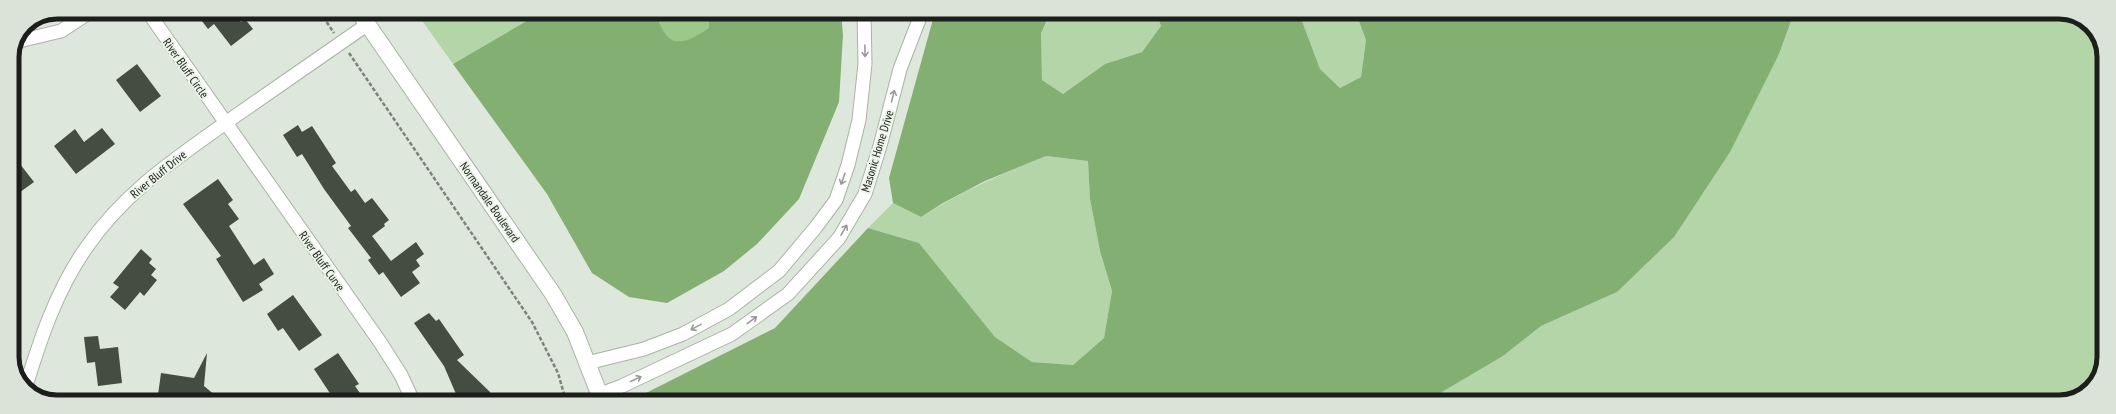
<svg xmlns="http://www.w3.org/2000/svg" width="2116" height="414" font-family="'PT Sans Narrow',sans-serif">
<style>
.green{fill:#b4d5a8}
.forest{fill:#83af72}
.water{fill:#9cc98a}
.building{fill:#454c42}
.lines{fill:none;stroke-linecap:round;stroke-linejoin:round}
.minor-casing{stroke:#aab2a7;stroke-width:15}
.tertiary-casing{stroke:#aab2a7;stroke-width:18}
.path{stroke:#7d837b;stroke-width:2.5;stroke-dasharray:4 2;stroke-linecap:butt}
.minor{stroke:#fff;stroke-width:13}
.tertiary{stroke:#fff;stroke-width:16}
.oneway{stroke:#989a98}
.labels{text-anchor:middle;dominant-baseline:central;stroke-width:4;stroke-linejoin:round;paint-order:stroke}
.street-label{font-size:12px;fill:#1b1e1a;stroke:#ecf4e8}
.rim{fill:none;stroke:#1b1e1a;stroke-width:5}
</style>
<rect width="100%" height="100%" fill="#dee7db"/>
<!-- green -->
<g class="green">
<path d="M416 12H542L453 64Z"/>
<path d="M1052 12H1156L1161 26 1142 52 1105 64 1063 94 1042 80 1041 33Z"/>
<path d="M1299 13H1359L1357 16 1366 40 1361 77 1340 88 1320 69Z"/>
<path d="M1794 13H2068L2093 27 2104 51 2103 366 2089 391 2060 402H1425L1503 356 1541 326 1617 292 1779 54Z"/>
<path d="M1046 156 1088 161 1090 199 1100 251 1112 291 1104 338 1073 365 1032 362 995 337 919 243 868 228 893 203 921 217C961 191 1003 174 1046 156Z"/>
</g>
<!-- forest -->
<g class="forest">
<path d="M542 12H841L843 35 839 102 799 199 757 244 724 271 667 303 629 297 592 273 547 194 453 64Z"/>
<path d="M935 12H1051L1041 33 1042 80 1063 94 1105 64 1142 52 1161 26 1156 12 1299 13 1320 69 1340 88 1361 77 1366 40 1357 16 1359 13H1794L1779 54 1730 152 1674 237 1617 292 1541 326 1503 356 1425 402 634 401V399L775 328 868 228 919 243 995 337 1032 362 1073 365 1104 338 1112 291 1100 251 1090 199 1088 161 1046 156 985 181 943 203 921 217 893 203 889 178Z"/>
</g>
<!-- water -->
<path class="water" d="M654 12H709V28C698 35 678 50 666 35 661 29 658 19 654 12Z"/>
<!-- building -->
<g class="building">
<path d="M195 12H234L241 22 245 19 253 29 231 46 214 24 208 29Z"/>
<path d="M137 64 161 96 140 112 116 80Z"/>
<path d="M298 125 302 132 312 126 336 163 332 166 351 192 355 189 365 203 372 198 389 220 384 224 385 226 372 236 391 261 416 242 424 254 416 260 420 266 412 272 420 283 401 297 383 272 379 275 368 260 371 258 348 228 351 226 324 189 302 154 297 157 283 135Z"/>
<path d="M102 128 115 144 76 174 54 146 75 129 84 142Z"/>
<path d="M20 164 34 182 12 198V170Z"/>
<path d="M218 179 233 200 228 204 239 219 229 226 254 265 264 258 274 274 259 284 263 290 243 302 216 259 221 256 183 204Z"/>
<path d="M141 249 152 259 149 263 156 269 151 275 157 280 144 296 140 292 125 310 110 297 119 287 113 283Z"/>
<path d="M293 295 322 335 299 351 283 328 278 331 267 314Z"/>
<path d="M429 313 436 321 439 319 464 355 457 360 490 392 494 401H459L444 366 414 323Z"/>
<path d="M98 336 100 349 118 347 122 383 98 386 95 362 87 363 84 337Z"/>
<path d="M207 353 204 386 222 401H194L158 395 161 373 194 378Z"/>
<path d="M338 353 359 384 355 386 362 396 354 401H335L314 369Z"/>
</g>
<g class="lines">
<defs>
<g id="minor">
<path d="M148 12 380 342 401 375 413 401"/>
<path d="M19 41 61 31 90 12"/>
<path d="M587 363 644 349 683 334 729 309 779 271 816 227 836 200 848 165 859 120 865 64 864 12"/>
<path d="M25 389C40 340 56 291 86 248 126 190 178 157 234 117 279 86 323 55 368 24"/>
<path d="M600 394 622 386 732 334 788 294 839 238 865 194 880 146 900 69 922 12"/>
</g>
<path id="tertiary" d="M359 12 553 294 575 332 602 401"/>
</defs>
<!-- minor casing -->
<use href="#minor" class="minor-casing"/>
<!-- tertiary casing -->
<use href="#tertiary" class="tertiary-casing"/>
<!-- path -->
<g class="path">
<path d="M320 12 334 33"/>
<path d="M349 53 532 322 558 373 566 401"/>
</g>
<!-- minor -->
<use href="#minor" class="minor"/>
<!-- tertiary -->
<use href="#tertiary" class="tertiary"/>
</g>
<!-- one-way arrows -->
<defs><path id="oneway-shaft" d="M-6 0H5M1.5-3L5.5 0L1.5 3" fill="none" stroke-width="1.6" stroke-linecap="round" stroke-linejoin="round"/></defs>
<g class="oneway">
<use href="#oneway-shaft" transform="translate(865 51) rotate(89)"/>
<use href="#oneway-shaft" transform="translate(893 96) rotate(-76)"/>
<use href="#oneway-shaft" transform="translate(843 179) rotate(109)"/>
<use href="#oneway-shaft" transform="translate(844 230) rotate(-60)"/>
<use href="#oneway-shaft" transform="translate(752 320) rotate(-36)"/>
<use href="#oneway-shaft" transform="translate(696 327) rotate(151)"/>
<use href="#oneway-shaft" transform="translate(636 379) rotate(-25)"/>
</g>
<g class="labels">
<!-- street labels -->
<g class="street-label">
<text transform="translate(186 68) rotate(55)">River Bluff Circle</text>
<text transform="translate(877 151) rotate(-73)">Masonic Home Drive</text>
<text transform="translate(158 174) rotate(-39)">River Bluff Drive</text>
<text transform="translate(490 202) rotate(55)">Normandale Boulevard</text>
<text transform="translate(322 261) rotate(55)">River Bluff Curve</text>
</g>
</g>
<!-- crop -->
<path d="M0 0H2116V414H0ZM57 19H2059A38 38 0 0 1 2097 57V357A38 38 0 0 1 2059 395H57A38 38 0 0 1 19 357V57A38 38 0 0 1 57 19Z" fill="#dbe3d8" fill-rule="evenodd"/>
<path class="rim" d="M57 19H2059A38 38 0 0 1 2097 57V357A38 38 0 0 1 2059 395H57A38 38 0 0 1 19 357V57A38 38 0 0 1 57 19Z"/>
</svg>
